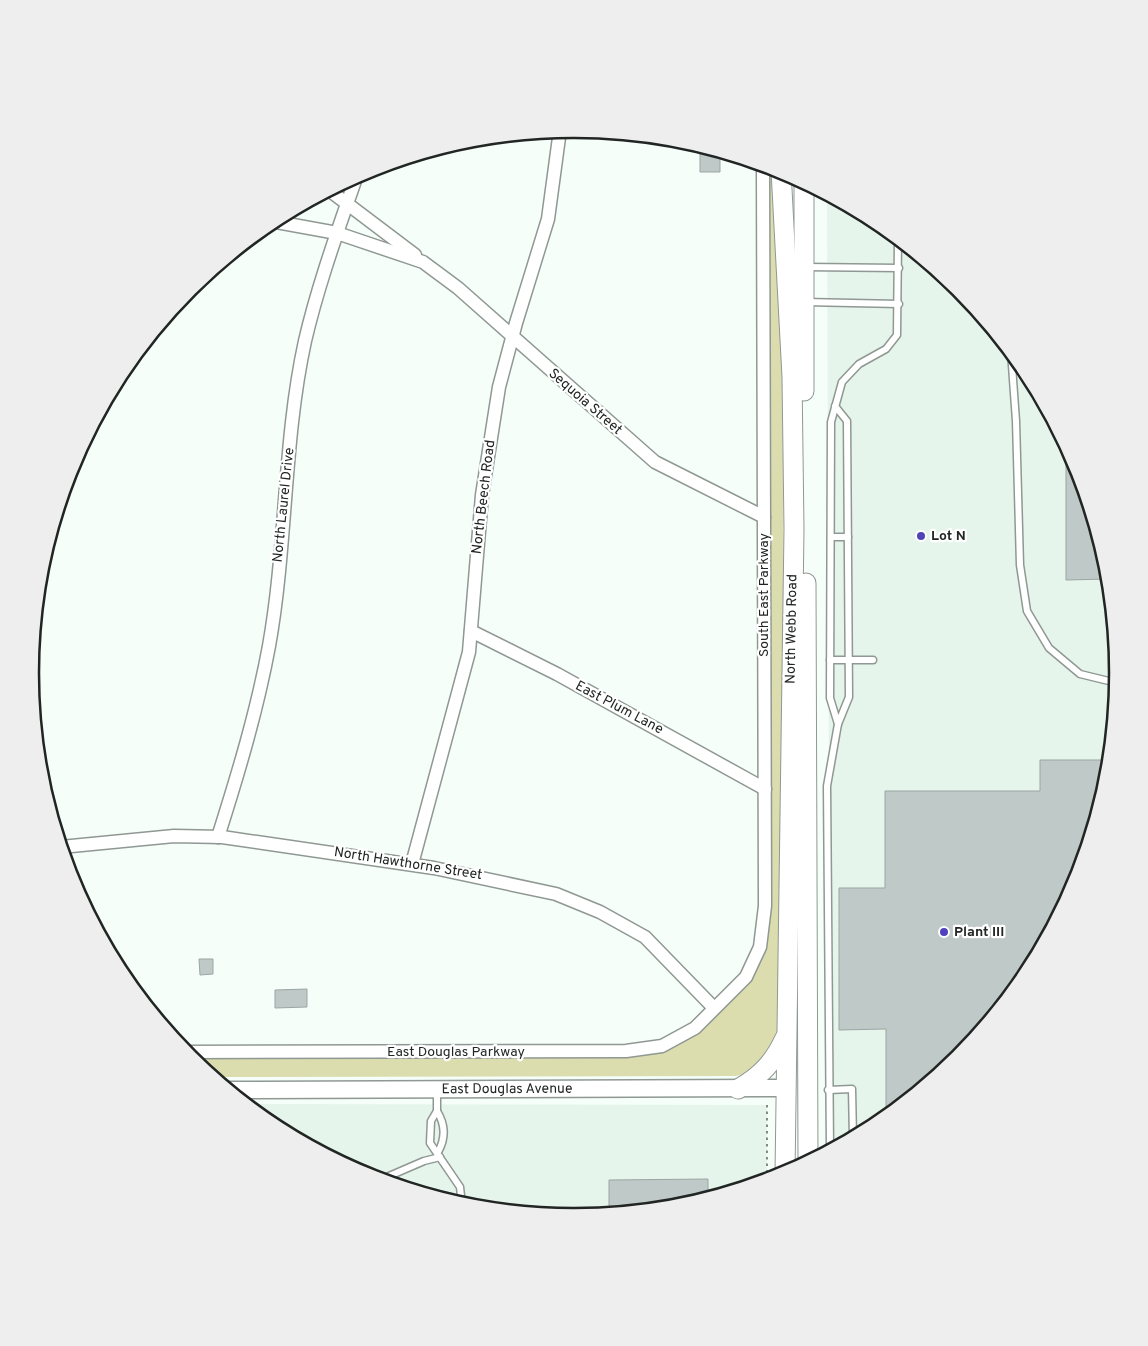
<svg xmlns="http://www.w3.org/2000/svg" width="1148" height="1346" font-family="Overpass,sans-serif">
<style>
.built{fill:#e5f5eb}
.green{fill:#dbddae}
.building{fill:#bfc9c7;stroke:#9ba5a3}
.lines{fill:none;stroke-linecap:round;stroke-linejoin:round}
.service-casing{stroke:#909893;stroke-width:9}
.minor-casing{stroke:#909893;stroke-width:15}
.tertiary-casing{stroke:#909893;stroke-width:19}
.secondary-casing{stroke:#909893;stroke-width:21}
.path{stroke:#838986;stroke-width:2;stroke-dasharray:2.5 4;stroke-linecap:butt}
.service{stroke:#fff;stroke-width:6}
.minor{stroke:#fff;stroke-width:12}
.tertiary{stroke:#fff;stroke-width:16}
.secondary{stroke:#fff;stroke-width:19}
.poi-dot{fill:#5042ba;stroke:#fff;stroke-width:2}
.labels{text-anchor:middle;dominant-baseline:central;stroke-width:4.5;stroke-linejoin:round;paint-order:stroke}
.street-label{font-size:14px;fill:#212523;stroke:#fff}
.poi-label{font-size:14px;font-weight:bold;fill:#212523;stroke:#fff;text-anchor:start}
.rim{fill:none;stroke:#212523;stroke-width:2.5}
</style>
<rect width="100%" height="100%" fill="#f5fef9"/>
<!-- built -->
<g class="built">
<path d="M827 194 876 221 959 289 1026 371 1077 465 1108 567 1118 673 1107 779 1076 881 1026 975 958 1058 876 1125 830 1150Z"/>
<path d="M245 1104 767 1105V1180L680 1207 574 1217 468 1206 366 1175 272 1125Z"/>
</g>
<!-- green -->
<path class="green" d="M765 165 774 168 783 368 784 806 777 1033 774 1050 749 1074 735 1076 212 1077 189 1057H607L645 1055 675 1044 700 1030 766 945 771 899Z"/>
<!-- building -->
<g class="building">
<path d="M700 145 720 151V172H700Z"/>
<path d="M1066 444 1077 465 1108 567 1109 579 1066 580Z"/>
<path d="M1040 760H1109L1107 779 1076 881 1026 975 958 1058 886 1117V1029L839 1030V888H885V791H1040Z"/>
<path d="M199 959H213V974L200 975Z"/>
<path d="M307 989V1007L275 1008V990Z"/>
<path d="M708 1179V1198L680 1207 609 1214V1180Z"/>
</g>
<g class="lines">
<defs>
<g id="service">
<path d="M805 267 899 268"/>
<path d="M805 302 899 304"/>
<path d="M1011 352 1016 421 1020 565 1027 611 1049 648 1080 674 1117 683"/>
<path d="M835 406 847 421 849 697 838 724 830 698 831 422 842 382 859 364 886 349 897 335 898 239 864 214"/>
<path d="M831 537H848"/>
<path d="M830 660H873"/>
<path d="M437 1090V1111L431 1121 430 1143 460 1187 462 1205"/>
<path d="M828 1090 852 1089 853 1138"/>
<path d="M437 1111C445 1124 446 1138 438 1152"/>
<path d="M830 1150 827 786 838 724"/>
<path d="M380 1180 424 1161 440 1157"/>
</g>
<g id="minor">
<path d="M329 190 415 255"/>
<path d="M271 221 337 233 423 262 458 288 655 462 764 517"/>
<path d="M471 631 557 674 765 789"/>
<path d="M218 837C238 774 257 711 269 646 287 546 283 441 305 341 318 285 338 230 357 175"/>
<path d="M61 847 174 836 222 837 434 868 556 894 600 912 645 937 714 1008"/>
<path d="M412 864 469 652 482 495 499 387 516 323 548 219 560 130"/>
<path d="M185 1052 626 1051 662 1046 695 1028 746 977 760 947 765 906 763 164"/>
</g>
<g id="tertiary">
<path id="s1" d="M228 1090 785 1088"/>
</g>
<g id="secondary">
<path d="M781 170 792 377 794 529 785 1174"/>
<path d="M804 391V182"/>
<path d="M806 583 808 1162"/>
<path d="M738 1089C761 1076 774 1062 785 1038"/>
</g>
</defs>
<!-- service casing -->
<use href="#service" class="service-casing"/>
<!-- minor casing -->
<use href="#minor" class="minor-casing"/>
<!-- tertiary casing -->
<use href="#tertiary" class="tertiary-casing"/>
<!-- secondary casing -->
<use href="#secondary" class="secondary-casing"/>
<!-- path -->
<path class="path" d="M767 1105V1180"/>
<!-- service -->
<use href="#service" class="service"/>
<!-- minor -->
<use href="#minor" class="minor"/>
<!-- tertiary -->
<use href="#tertiary" class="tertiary"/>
<!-- secondary -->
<use href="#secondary" class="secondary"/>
</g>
<!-- markers -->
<g class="poi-dot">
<circle cx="921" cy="536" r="5"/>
<circle cx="944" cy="932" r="5"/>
</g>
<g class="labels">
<!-- street labels -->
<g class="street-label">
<text transform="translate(585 402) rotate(41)">Sequoia Street</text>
<text transform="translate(484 497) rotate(-83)">North Beech Road</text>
<text transform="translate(284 505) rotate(-84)">North Laurel Drive</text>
<text transform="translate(764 595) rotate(-90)">South East Parkway</text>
<text transform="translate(792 629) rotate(-89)">North Webb Road</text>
<text transform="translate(619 708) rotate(28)">East Plum Lane</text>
<text transform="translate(408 864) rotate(9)">North Hawthorne Street</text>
<text x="456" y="1052">East Douglas Parkway</text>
<text stroke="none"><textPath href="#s1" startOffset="279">East Douglas Avenue</textPath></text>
</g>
<!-- poi labels -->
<g class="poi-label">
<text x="931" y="536">Lot N</text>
<text x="954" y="932">Plant III</text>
</g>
</g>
<!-- crop -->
<path d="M0 0H1148V1346H0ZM39 673a535 535 0 1 1 1070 0a535 535 0 1 1-1070 0Z" fill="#edeeed" fill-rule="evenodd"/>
<path class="rim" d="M39 673a535 535 0 1 1 1070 0a535 535 0 1 1-1070 0Z"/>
</svg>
